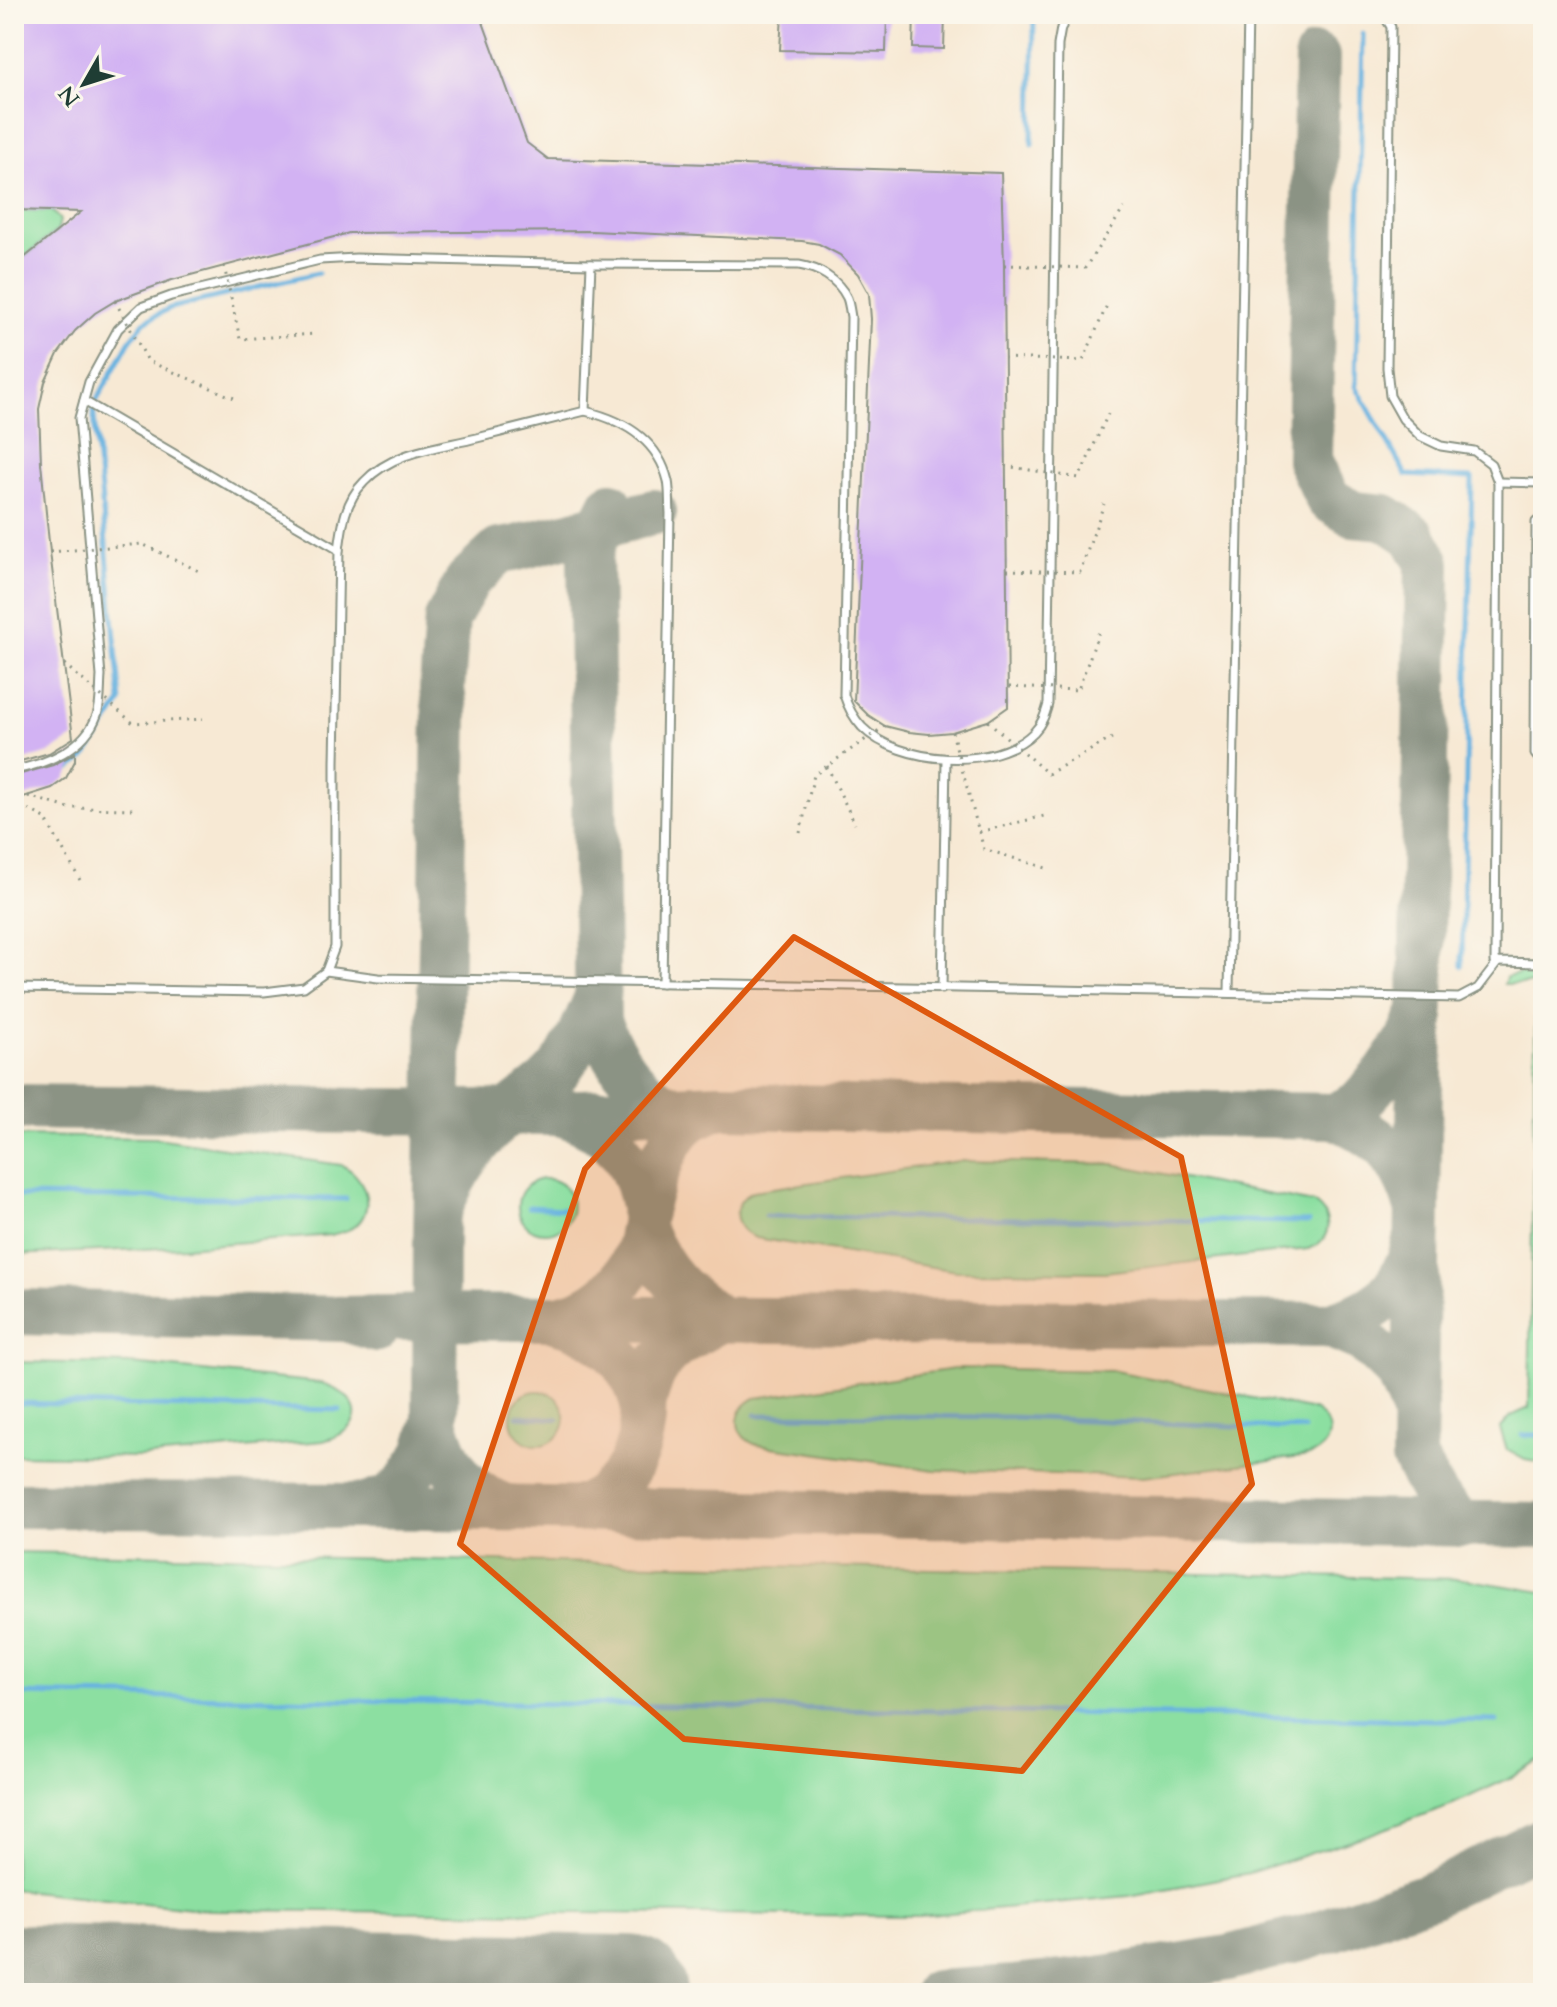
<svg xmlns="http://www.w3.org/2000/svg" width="1557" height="2007" font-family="Cardo,serif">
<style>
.green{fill:#8cdfa1;stroke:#568e6a;stroke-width:2}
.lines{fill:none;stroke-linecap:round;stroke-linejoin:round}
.stream{stroke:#68b2e0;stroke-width:5}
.taxiway{stroke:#8b9384;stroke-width:46}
.runway{stroke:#8b9384;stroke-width:116}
.building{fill:#d2b2f3}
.service-casing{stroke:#8b9384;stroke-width:11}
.path{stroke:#8b9384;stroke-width:3;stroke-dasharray:2 6;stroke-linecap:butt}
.service{stroke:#fff;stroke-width:7}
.path-bridge{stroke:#8b9384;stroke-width:3;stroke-dasharray:2 6;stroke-linecap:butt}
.marked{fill:#de580e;fill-opacity:0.2;stroke:#de580e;stroke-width:6;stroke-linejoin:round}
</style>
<rect width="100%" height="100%" fill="#fbf7ec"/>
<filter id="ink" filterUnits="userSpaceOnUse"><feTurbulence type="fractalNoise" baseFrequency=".0125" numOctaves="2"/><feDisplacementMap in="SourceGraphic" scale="16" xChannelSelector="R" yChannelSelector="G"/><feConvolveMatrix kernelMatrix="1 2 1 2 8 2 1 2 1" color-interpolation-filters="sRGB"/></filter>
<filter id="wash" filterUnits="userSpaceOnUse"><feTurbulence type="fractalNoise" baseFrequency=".006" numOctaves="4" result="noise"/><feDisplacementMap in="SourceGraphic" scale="32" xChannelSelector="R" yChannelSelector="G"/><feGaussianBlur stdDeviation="1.8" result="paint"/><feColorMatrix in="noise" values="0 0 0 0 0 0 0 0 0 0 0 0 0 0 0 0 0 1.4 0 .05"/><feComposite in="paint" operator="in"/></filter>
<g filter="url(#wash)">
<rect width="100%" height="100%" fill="#f7e9d4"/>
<!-- green -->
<g class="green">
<path d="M14 210 52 211 60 220 58 230 14 266Z"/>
<path d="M1526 972H1543V1463L1525 1460 1507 1450 1500 1429 1511 1416 1529 1408 1536 984H1504L1506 977Z"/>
<path d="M14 1136 156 1138 341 1165C367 1175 378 1215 350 1229 345 1232 337 1233 331 1235L185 1247 14 1255Z"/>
<path d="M959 1161 1113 1164 1313 1203C1334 1216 1332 1241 1308 1249L1105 1272 956 1271 756 1238C731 1229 730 1203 753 1191Z"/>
<circle cx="545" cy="1206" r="27"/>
<path d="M14 1362 132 1364 322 1383C329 1387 339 1390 345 1395 369 1418 346 1435 323 1441L140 1457 14 1455Z"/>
<path d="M961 1368 1115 1371 1314 1410C1335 1423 1334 1447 1309 1456L1143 1477 934 1470 757 1445C732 1436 732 1410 755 1398Z"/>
<circle cx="538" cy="1418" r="27"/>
<path d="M14 1552 1464 1579 1543 1592V1760L1512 1777 1453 1804 1368 1835 1249 1873 1129 1896 919 1916 210 1910 30 1891 14 1889Z"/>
</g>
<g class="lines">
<!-- stream -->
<g class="stream">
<path d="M1363 34 1356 386 1406 475 1472 478 1462 966"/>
<path d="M1032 144 1034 14"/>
<path d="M66 771 85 757 121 702 93 407 129 342 144 322 170 308 318 273"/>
<path d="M14 1196 346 1199"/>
<path d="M529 1207 563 1209"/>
<path d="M765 1216 1309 1222"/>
<path d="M14 1403 340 1410"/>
<path d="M756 1415 1011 1417 1304 1429"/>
<path d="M517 1416 558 1419"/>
<path d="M1523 1435H1543"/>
<path d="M14 1694 1497 1721"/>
</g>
<!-- taxiway -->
<g class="taxiway">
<path d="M1317 57 1309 460 1328 499 1353 514 1385 517 1413 536 1428 563 1414 1458 1436 1498 1461 1524"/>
<path d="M611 505 597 533 590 556 598 1023C612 1053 627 1080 655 1099 661 1104 671 1106 679 1109"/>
<path d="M14 1107 559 1113C611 1128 636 1159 644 1212"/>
<path d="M559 1113 719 1106 1335 1116C1347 1122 1359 1128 1370 1135 1394 1150 1408 1179 1416 1204"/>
<path d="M1335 1116 1358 1104 1386 1073 1411 1036 1418 1017"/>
<path d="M440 1209C454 1171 477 1140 508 1113 523 1099 542 1089 556 1073 574 1052 586 1023 597 997"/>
<path d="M643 1216C648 1190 668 1135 690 1120 699 1114 710 1111 719 1106"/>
<path d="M642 1230C663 1274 680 1292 721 1319 698 1332 670 1345 656 1368 649 1378 647 1393 643 1404"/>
<path d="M14 1312 346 1319 377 1329"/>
<path d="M565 1316C594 1310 621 1288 633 1261 638 1251 640 1240 642 1230"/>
<path d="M346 1319 436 1317 1329 1325 1364 1340 1397 1372 1415 1414"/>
<path d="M557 1321C588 1327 620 1351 634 1380 638 1387 640 1396 643 1404"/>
<path d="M1329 1325C1376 1313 1401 1293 1414 1245"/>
<path d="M435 1421C447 1466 464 1492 509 1508"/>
<path d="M14 1505 366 1506 1543 1525"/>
<path d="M366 1506 390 1497 405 1484 425 1454 435 1421 436 1240 445 711 442 689 447 619 468 580 499 551 513 549 654 512"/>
<path d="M575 1510C614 1499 637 1465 642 1426 645 1409 643 1392 642 1375"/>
<path d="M14 1959 27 1962 263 1986"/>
<path d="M936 1993 1014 1988 1093 1980 1228 1958 1305 1938 1430 1895 1543 1840"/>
</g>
<!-- runway -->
<path class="runway" d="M14 1982 629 1993"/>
</g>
<g id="blocks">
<!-- building -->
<g class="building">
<path d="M14 14H480L527 143 548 159 1001 173 1004 265 1008 707 988 721 952 732 929 734 909 732 885 726 868 715 854 701 871 319 869 294 858 274 840 255 819 244 802 241 592 231 349 233 172 280 115 301 95 313 75 331 58 354 45 382 39 409 41 463 50 552 73 738 49 753 14 763V266L81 212 14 210Z"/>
<path d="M782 14H887L886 52 780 50Z"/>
<path d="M914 14H945L944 49 913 48Z"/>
<path d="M75 753V761L66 778 52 788 14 800V776L53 765Z"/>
</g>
</g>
</g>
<g filter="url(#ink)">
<use href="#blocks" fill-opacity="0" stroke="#8b9384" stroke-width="2"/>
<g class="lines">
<defs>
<g id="service">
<path d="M1383 14 1391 27 1387 368 1390 396 1403 419 1420 436 1441 446 1474 451 1491 464 1498 482 1495 962 1543 963"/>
<path d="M84 401 339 550"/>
<path d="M585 411 591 264"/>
<path d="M1498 482 1543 483"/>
<path d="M1543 517 1536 522 1535 754 1543 764"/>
<path d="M14 770C46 764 85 749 97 715 101 704 100 688 101 676L79 418 89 382 118 329 141 307 171 296 320 260 356 258 591 264 799 265C818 268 838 279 847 298 849 303 850 311 851 317L844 695C848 708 853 717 862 727 899 765 996 771 1034 732 1042 724 1045 715 1048 704L1058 45 1061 28 1069 14"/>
<path d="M326 971 378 978 441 979C780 985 1120 990 1459 998L1478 988 1498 962"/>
<path d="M14 988 264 992 304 987 326 971 335 947V762L339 550C342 526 345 501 364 482 393 451 437 448 477 438 513 429 549 420 585 411 623 420 658 440 668 481 670 491 669 503 670 513L662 983"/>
<path d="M942 989 946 759"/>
<path d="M1229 991 1248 14"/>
</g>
</defs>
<!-- service casing -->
<use href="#service" class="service-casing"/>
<!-- path -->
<g class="path">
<path d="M827 766 855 824"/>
<path d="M28 796 68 808 136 809"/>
<path d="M14 802 45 818 80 880"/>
<path d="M979 832 984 849 1046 868"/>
</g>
<!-- service -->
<use href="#service" class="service"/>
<!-- path-bridge -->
<g class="path-bridge">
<path d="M1004 265 1085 268 1124 208"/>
<path d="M224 266 240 339 315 334"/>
<path d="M115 301 148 361 234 398"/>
<path d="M1004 358 1083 361 1107 305"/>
<path d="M1005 466 1079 478 1108 414"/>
<path d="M50 552 142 544 201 572"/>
<path d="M1007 570 1080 572 1104 504"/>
<path d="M64 664 133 723 203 719"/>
<path d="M1009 687 1078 690 1100 629"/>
<path d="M988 721 1048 774 1112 738"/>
<path d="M952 732 979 832 1044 816"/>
<path d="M800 833 814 775 885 726"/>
</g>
</g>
</g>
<!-- marked area -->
<path class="marked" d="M794 937 1181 1157 1252 1484 1022 1771 684 1739 460 1544 585 1169Z"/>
<!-- margin -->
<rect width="1557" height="2007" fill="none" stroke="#fbf7ec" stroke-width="48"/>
<!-- north arrow -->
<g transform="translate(84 84) rotate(231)" stroke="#fbf7ec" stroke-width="6" paint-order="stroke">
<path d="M0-6L14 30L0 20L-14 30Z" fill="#1f3d34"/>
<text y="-12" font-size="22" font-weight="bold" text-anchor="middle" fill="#1f3d34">N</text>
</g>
</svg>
